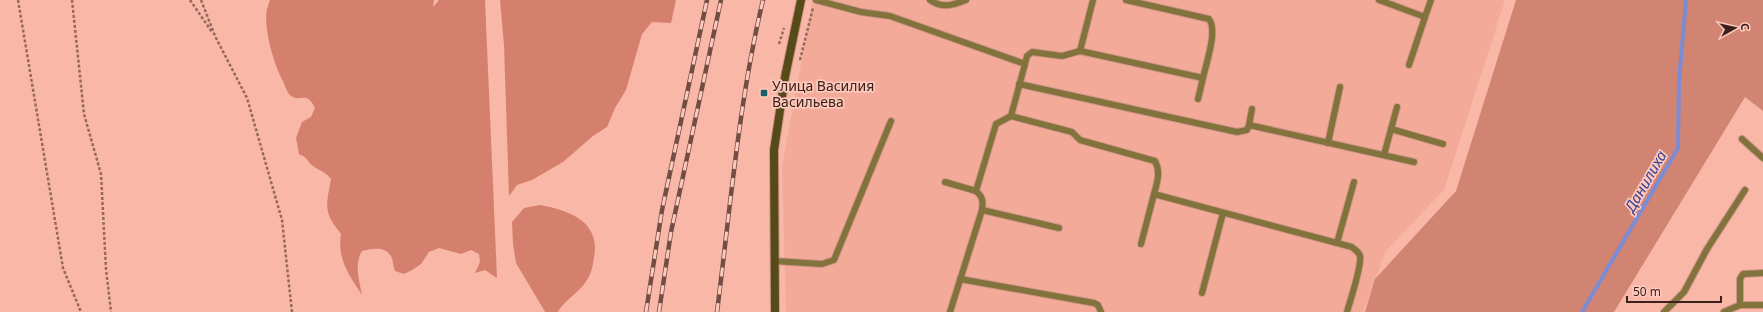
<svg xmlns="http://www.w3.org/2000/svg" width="1763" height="312" font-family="'Noto Sans',sans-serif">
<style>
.built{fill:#f3aa99}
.green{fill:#d28472}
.forest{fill:#d4806d}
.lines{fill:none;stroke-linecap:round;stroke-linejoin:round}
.stream{stroke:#7c8cd4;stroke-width:4}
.service-casing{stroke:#cf9688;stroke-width:8}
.secondary-casing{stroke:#cf9688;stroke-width:10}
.path{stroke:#95695e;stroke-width:2.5;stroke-dasharray:3 2;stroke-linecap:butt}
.service{stroke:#82723c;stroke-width:6}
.secondary{stroke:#574a19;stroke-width:8}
.rail-casing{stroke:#724d44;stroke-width:4.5}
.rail{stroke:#fec8bb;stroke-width:3;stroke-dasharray:9;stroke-linecap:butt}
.poi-dot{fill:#17616f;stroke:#fec8bb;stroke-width:1.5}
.labels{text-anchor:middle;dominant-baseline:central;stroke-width:3.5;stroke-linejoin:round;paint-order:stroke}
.poi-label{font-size:14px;fill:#3a211b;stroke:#fec8bb;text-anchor:start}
.water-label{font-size:15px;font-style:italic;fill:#374196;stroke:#fec8bb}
</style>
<rect width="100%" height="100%" fill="#f9b7a7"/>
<!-- built -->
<path class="built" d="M813 0H1505L1444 190 1386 251 1363 312H786L782 166Z"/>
<!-- green -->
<path class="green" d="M1516 0H1763V111L1745 97 1614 312H1365L1375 279 1456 191Z"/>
<!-- forest -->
<g class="forest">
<path d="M270 0H434L433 7 439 0H485L497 278 485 270 475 273 480 262 479 254 471 250 461 254 439 248 429 252 421 264 412 270 404 274 395 271C393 266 393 258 390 255 384 246 370 249 362 251 354 264 359 280 362 295 349 275 337 259 341 234 323 211 326 207 331 179 326 172 320 171 313 166 306 161 310 159 299 154L296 138 302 122 311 117 315 108C306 89 300 104 290 95 287 92 285 86 283 81 274 65 263 27 267 9 268 6 269 3 270 0Z"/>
<path d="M500 0H676L671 23 652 22 642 34 626 90 615 108 607 127 593 136 563 162 532 180 517 185 509 196 504 45Z"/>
<path d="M540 205C569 210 601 222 594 257 593 264 592 272 588 278 581 292 563 301 558 312H545L544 310 516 263 513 244 512 222 524 208Z"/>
</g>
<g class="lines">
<!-- stream -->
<path class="stream" d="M1582 312 1678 148 1679 81 1686 0"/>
<defs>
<g id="service">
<path d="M816 0 861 12 890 16 1025 64 1011 116 996 124 976 191C983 197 983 201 982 210L950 312"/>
<path d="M930 0C943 9 953 5 966 0"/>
<path d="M1126 0 1209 19C1218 31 1206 63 1203 78"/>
<path d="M1379 0 1425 17 1409 65"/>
<path d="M1425 17 1431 0"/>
<path d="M1080 51 1093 0"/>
<path d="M1025 64 1027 56 1032 52 1062 56 1080 51 1203 78 1198 99"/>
<path d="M1019 84 1237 132 1247 130 1249 125 1414 162"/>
<path d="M1011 116 1072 132 1080 140 1155 161C1161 172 1157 183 1154 194L1352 247C1355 250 1359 252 1360 256 1362 266 1350 301 1347 312"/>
<path d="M1249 125 1252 109"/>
<path d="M1391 129 1443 144"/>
<path d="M1742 139 1763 158"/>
<path d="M1328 143 1340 87"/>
<path d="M1384 155 1397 107"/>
<path d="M945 182 976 191"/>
<path d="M982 210 1059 228"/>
<path d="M1337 243 1354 182"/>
<path d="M1141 244 1154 194"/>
<path d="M774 261 822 264 834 260 891 121"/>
<path d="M1763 273 1743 274 1740 279V305H1763"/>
<path d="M960 279 1094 303 1098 305 1101 312"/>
<path d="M1202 293 1223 213"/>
<path d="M1664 312 1684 292 1707 249 1745 190"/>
<path d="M1724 312 1740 305"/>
</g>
<path id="secondary" d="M775 312 774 150 785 77 801 0"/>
</defs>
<!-- service casing -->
<use href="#service" class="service-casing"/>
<!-- secondary casing -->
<use href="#secondary" class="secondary-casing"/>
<!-- path -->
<g class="path">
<path d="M18 0 63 268 81 312"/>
<path d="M72 0 84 114 101 174 106 269 111 312"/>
<path d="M190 0 212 32"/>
<path d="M201 0 215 36 247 98 282 220 292 312"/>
<path d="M779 44 784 28"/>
<path d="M800 60 813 8"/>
</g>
<!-- service -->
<use href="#service" class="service"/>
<!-- secondary -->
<use href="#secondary" class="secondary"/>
<defs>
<g id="rail">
<path d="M646 312 662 210 707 0"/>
<path d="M659 312 671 232 721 0"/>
<path d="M717 312C730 210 739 100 763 0"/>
</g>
</defs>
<!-- rail casing -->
<use href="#rail" class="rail-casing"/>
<!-- rail -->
<use href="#rail" class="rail"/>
</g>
<!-- markers -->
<rect class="poi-dot" x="760" y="89" width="8" height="8" rx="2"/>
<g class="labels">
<!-- poi labels -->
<g class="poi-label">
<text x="772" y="85">Улица Василия<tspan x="772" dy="16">Васильева</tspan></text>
</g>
<!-- water labels -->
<g class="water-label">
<text transform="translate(1645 181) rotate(-60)">Данилиха</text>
</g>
</g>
<!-- north arrow -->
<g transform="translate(1735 28) rotate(82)" stroke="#fec8bb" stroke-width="3" paint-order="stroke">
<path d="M0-3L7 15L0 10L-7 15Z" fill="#3a211b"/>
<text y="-6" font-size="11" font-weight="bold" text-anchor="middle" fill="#3a211b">С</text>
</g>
<!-- scale -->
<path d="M1627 296v6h94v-6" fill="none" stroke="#3a211b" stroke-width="2"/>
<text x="1633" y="296" font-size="12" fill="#3a211b" stroke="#fec8bb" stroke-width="3" paint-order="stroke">50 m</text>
</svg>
